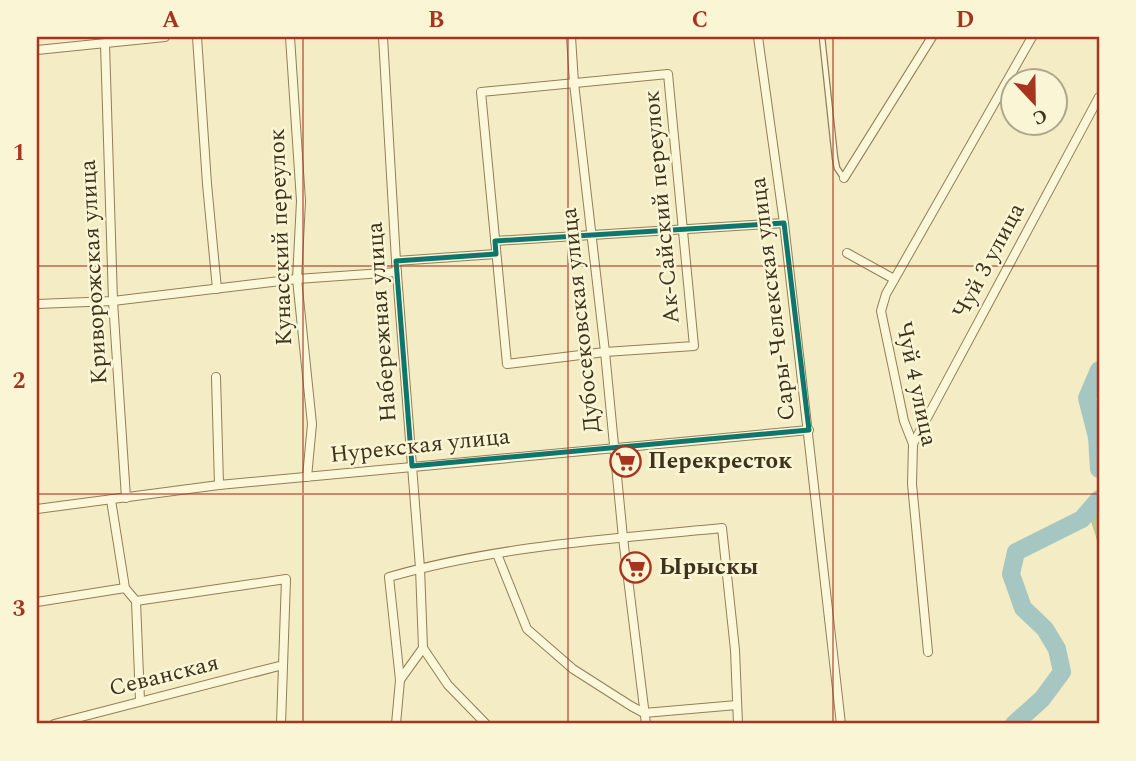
<svg xmlns="http://www.w3.org/2000/svg" width="1136" height="761" font-family="Spectral,serif">
<style>
.cemetery{fill:url(#cemetery-stones)}
.lines{fill:none;stroke-linecap:round;stroke-linejoin:round}
.river{stroke:#a6c6c2;stroke-width:18}
.lane-casing{stroke:#917f58;stroke-width:7}
.street-casing{stroke:#917f58;stroke-width:10}
.lane{stroke:#fdf7d9;stroke-width:4.5}
.street{stroke:#fdf7d9;stroke-width:8}
.marked{fill:none;stroke:#0f766e;stroke-width:5;stroke-linejoin:round}
.grid{fill:none;stroke:#a83420;stroke-width:2;stroke-opacity:0.55}
.labels{text-anchor:middle;dominant-baseline:central;stroke-width:5;stroke-linejoin:round;paint-order:stroke}
.street-label{font-size:23px;fill:#3f331d;stroke:#faf5d5}
.poi-label{font-size:23px;font-weight:bold;fill:#3f331d;stroke:#faf5d5;text-anchor:start}
.neatline{fill:none;stroke:#a83420;stroke-width:2.5}
.grid-label{font-size:23px;text-anchor:middle;font-weight:bold;fill:#a83420}
</style>
<defs>
<pattern id="cemetery-stones" width="16" height="16" patternUnits="userSpaceOnUse" patternTransform="scale(1.75)"><rect width="16" height="16" fill="#bac796"/><path d="M2 7V4a2 2 0 0 1 4 0v3zM10 15v-3a2 2 0 0 1 4 0v3z" fill="#a1ab81"/></pattern>
</defs>
<rect width="100%" height="100%" fill="#f3ecc4"/>
<!-- cemetery -->
<path class="cemetery" d="M1099 493V546L1086 506Z"/>
<g class="lines">
<!-- river -->
<g class="river">
<path d="M1099 370 1087 398 1097 437 1099 469"/>
<path d="M1014 724 1042 699 1062 672 1057 649 1045 629 1023 608 1011 574 1016 552 1082 519 1099 499"/>
</g>
<defs>
<path id="lane" d="M822 37 835 158 837 168 843 177"/>
<g id="street">
<path d="M197 37 207 184 217 289"/>
<path d="M290 37 301 201 297 279 312 424 307 477"/>
<path d="M383 37 396 261 420 568 423 648 400 680"/>
<path d="M571 37 574 83 605 352 623 538 646 724"/>
<path d="M758 37 784 223 841 724"/>
<path d="M105 44 113 301 126 498"/>
<path d="M37 50 165 37"/>
<path d="M668 74 694 346 605 352 507 364 481 92Z"/>
<path d="M844 178 932 37"/>
<path d="M495 241 784 223"/>
<path d="M847 253 894 279"/>
<path d="M396 261 496 254"/>
<path d="M37 304 113 301 297 279 397 272"/>
<path d="M216 377 219 485"/>
<path d="M913 444 1099 97"/>
<path d="M111 500 125 588"/>
<path d="M37 509 219 485 809 430"/>
<path d="M497 554 527 629 573 669 631 706 644 713 737 705"/>
<path d="M37 602 125 588 136 601"/>
<path d="M423 648 448 685 486 724"/>
<path d="M928 652 912 484 913 444 904 421 881 311 886 294 1032 37"/>
<path d="M140 701 136 601 286 579 281 724"/>
<path d="M54 724 283 665"/>
<path d="M396 724 400 680 389 577C497 546 611 539 722 528L735 650 738 724"/>
</g>
</defs>
<!-- lane casing -->
<use href="#lane" class="lane-casing"/>
<!-- street casing -->
<use href="#street" class="street-casing"/>
<!-- lane -->
<use href="#lane" class="lane"/>
<!-- street -->
<use href="#street" class="street"/>
</g>
<!-- marked area -->
<path class="marked" d="M784 223 809 430 412 466 396 261 496 254 495 241Z"/>
<!-- grid -->
<path class="grid" d="M303 37V724M568 37V724M833 37V724M37 266H1099M37 494H1099"/>
<!-- icons -->
<defs>
<symbol id="supermarket-ring" viewBox="-11 -11 22 22"><circle r="9.5" fill="#faf5d5" stroke="#a83420" stroke-width="1.5"/><path d="M-6-5.5h2.5l.6 2H6L4.5 2H-2.5L-4.4-4H-6ZM-1.5 3.2a1.3 1.3 0 1 0 .1 0ZM3 3.2a1.3 1.3 0 1 0 .1 0Z" fill="#a83420"/></symbol>
</defs>
<g fill-rule="evenodd">
<use href="#supermarket-ring" x="608" y="444" width="35" height="35"/>
<use href="#supermarket-ring" x="618" y="550" width="35" height="35"/>
</g>
<g class="labels">
<!-- street labels -->
<g class="street-label">
<text transform="translate(662 207) rotate(-95)">Ак-Сайский переулок</text>
<text transform="translate(281 237) rotate(-92)">Кунасский переулок</text>
<text transform="translate(989 261) rotate(-62)">Чуй 3 улица</text>
<text transform="translate(94 272) rotate(-93)">Криворожская улица</text>
<text transform="translate(773 299) rotate(-97)">Сары-Челекская улица</text>
<text transform="translate(581 320) rotate(-96)">Дубосековская улица</text>
<text transform="translate(382 322) rotate(-94)">Набережная улица</text>
<text transform="translate(916 384) rotate(78)">Чуй 4 улица</text>
<text transform="translate(420 446) rotate(-6)">Нурекская улица</text>
<text transform="translate(164 676) rotate(-14)">Севанская</text>
</g>
<!-- poi labels -->
<g class="poi-label">
<text x="648" y="461">Перекресток</text>
<text x="659" y="567">Ырыскы</text>
</g>
</g>
<!-- border -->
<rect width="1136" height="761" fill="none" stroke="#faf5d5" stroke-width="77"/>
<!-- north arrow -->
<g transform="translate(1034 102) rotate(158)"><circle r="33" fill="#faf5d5" stroke="#afa78b" stroke-width="2"/>
<path d="M0-5L12 26L0 18L-12 26Z" fill="#a83420"/>
<text y="-10" font-size="19" font-weight="bold" text-anchor="middle" fill="#3f331d">С</text>
</g>
<rect x="38" y="38" width="1060" height="684" class="neatline"/>
<g class="grid-label">
<text x="171" y="27">A</text>
<text x="436" y="27">B</text>
<text x="700" y="27">C</text>
<text x="965" y="27">D</text>
<text x="19" y="160">1</text>
<text x="19" y="388">2</text>
<text x="19" y="616">3</text>
</g>
</svg>
